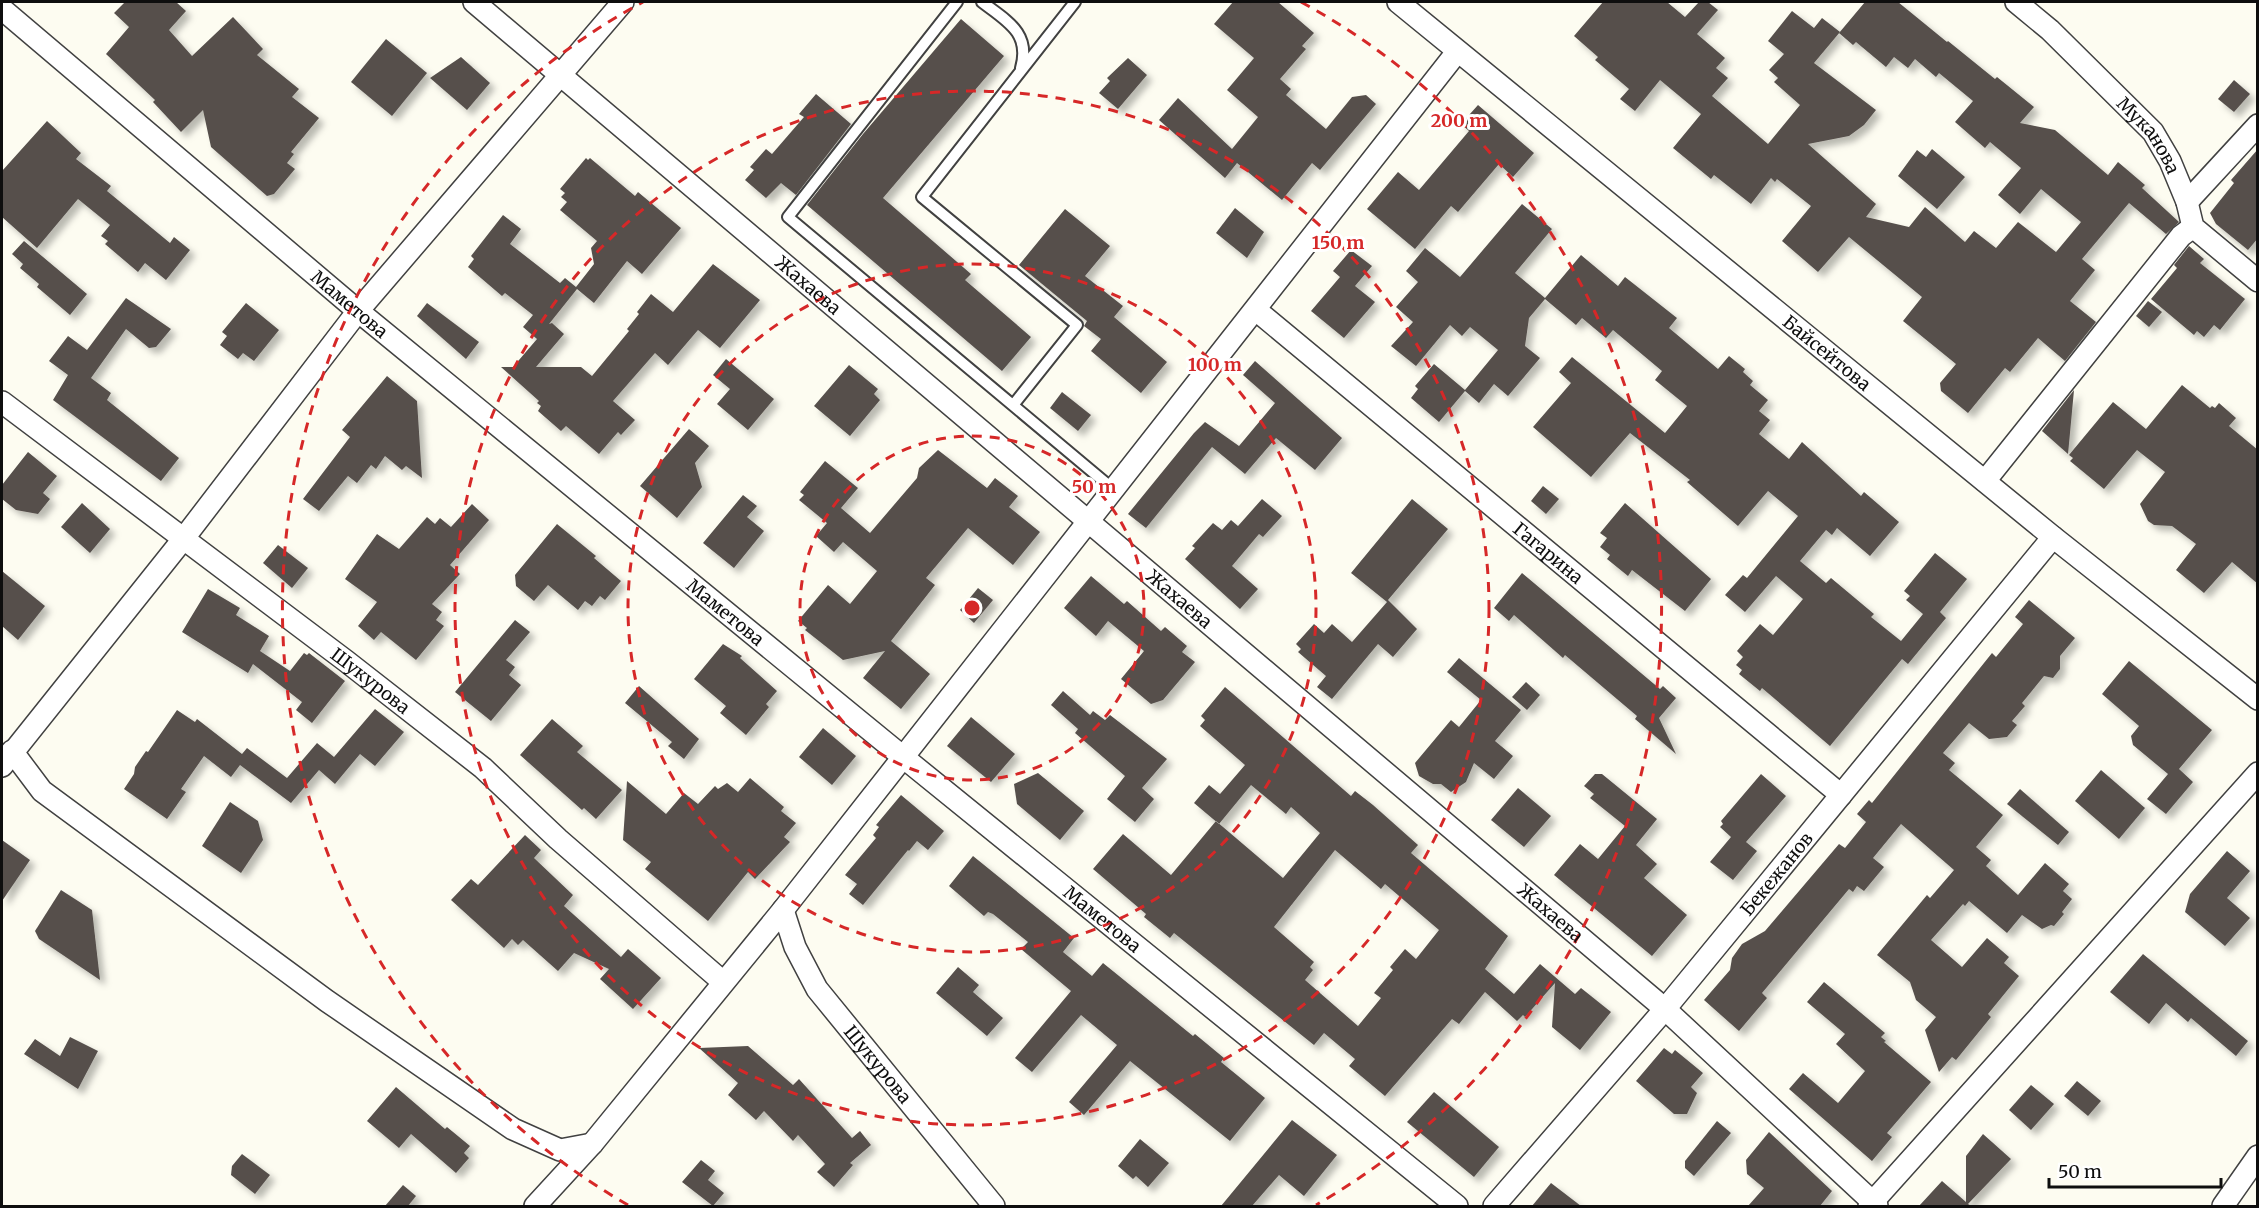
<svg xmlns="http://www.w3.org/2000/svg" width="2259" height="1208" font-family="Merriweather,serif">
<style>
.building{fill:#56504c;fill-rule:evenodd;filter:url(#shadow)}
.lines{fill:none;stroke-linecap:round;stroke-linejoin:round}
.lane-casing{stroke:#414141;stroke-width:14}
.street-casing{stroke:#414141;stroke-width:24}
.lane{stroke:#fff;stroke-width:10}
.street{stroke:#fff;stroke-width:21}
.ring{fill:none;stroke:#d62828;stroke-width:3;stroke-dasharray:10 8}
.labels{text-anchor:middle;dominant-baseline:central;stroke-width:6;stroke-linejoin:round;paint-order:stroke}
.street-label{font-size:18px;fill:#0e0e0e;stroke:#fff}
.centre{fill:#d62828;stroke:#fff;stroke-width:3}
.ring-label{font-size:18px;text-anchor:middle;font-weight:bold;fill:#d62828;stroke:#fff;stroke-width:6;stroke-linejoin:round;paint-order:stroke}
</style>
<defs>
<filter id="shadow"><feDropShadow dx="5.5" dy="5.5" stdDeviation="3" flood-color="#0004"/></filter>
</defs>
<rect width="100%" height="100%" fill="#fdfcf1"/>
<!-- building -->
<g class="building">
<path d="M125 2H176L186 11 169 30 192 56 233 17 263 49 257 55 299 89 292 97 319 118 291 152 294 154 287 163 295 169 274 194 267 196 211 147 203 110 181 132 153 102 155 100 106 54 129 27 114 13Z"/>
<path d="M1233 2H1278L1314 33 1302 46 1306 49 1280 79 1291 89 1286 95 1326 129 1352 97 1366 95 1376 104 1320 170 1312 163 1282 200 1237 163 1225 178 1159 120 1178 98 1232 149 1258 117 1227 90 1254 58 1214 24Z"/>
<path d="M1603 2H1667L1685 17 1699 2H1708L1718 10 1697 34 1725 58 1716 68 1728 78 1712 96 1768 144 1800 105 1774 82 1778 78 1769 70 1784 54 1768 41 1792 11 1814 28 1822 18 1840 32 1814 63 1876 110 1864 125 1849 136 1808 144 1876 204 1866 217 1909 227 1925 207 1965 242 1974 231 1996 248 2018 222 2056 252 2081 222 2041 189 2020 214 1998 195 2021 168 1990 142 1985 148 1955 122 1973 101 1939 73 1936 77 1915 59 1908 68 1894 57 1886 67 1856 42 1853 45 1839 33 1865 2H1898L1947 42 1948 41 1995 79 1997 77 2034 107 2020 123 2055 130 2108 175 2118 162 2145 185 2142 188 2179 222 2166 234 2129 203 2082 259 2095 270 2070 301 2096 322 2065 361 2038 338 2010 372 2005 368 1968 413 1941 391 1940 383 1956 364 1903 321 1922 297 1849 237 1818 272 1782 241 1811 206 1777 179 1775 182 1771 178 1751 204 1714 175 1711 179 1673 148 1701 114 1660 80 1635 111 1620 99 1629 89 1595 60 1598 57 1574 36Z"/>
<path d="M961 19 1004 56 883 198 971 274 965 280 1031 337 1002 371 807 205 863 134Z"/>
<path d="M386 39 427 73 392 116 351 82Z"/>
<path d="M461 57 490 83 467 110 430 78Z"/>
<path d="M1128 58 1147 75 1118 109 1099 93 1110 81 1107 78Z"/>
<path d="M2234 80 2250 94 2234 112 2218 99Z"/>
<path d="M816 94 851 124 796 195 781 183 766 198 745 180 754 170 750 167 766 149 772 154 804 117 799 114Z"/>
<path d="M1478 105 1534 153 1513 177 1499 164 1458 212 1451 206 1415 249 1367 209 1398 172 1419 190 1469 131 1461 124Z"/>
<path d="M47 121 81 153 76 159 111 186 107 191 170 243 174 237 190 250 166 280 145 263 138 272 105 244 108 241 101 236 110 225 78 199 37 248 2 217V171Z"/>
<path d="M1932 149 1965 177 1937 209 1898 176 1917 150 1926 157Z"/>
<path d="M2258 149V238L2248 250 2216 224 2210 213 2234 183 2231 180Z"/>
<path d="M586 158 588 160 590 158 635 196 638 192 681 228 642 274 627 261 594 303 577 289 549 324 552 323 564 334 536 367H581L592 376 629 331 627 329 639 314 637 312 651 294 673 312 713 264 760 300 720 348 698 330 668 365 655 353 613 401 635 420 621 435 618 432 599 454 566 426 561 431 538 411 541 406 537 403 539 401 501 367H513L537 339 523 327 533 315 505 293 502 296 468 267 474 259 471 256 503 215 521 229 510 244 560 283 565 278 576 287 594 264 591 248 597 241 560 210 567 202 561 197 565 193 560 189Z"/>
<path d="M1522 204 1552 229 1515 273 1545 298 1581 255 1618 286 1625 277 1677 318 1669 328 1718 369 1729 356 1745 369 1743 372 1753 381 1750 385 1768 400 1759 411 1770 420 1759 434 1789 459 1802 442 1861 496 1864 492 1899 522 1870 556 1837 528 1832 535 1826 530 1800 561 1826 583 1831 578 1874 614 1871 617 1901 641 1923 614 1906 600 1910 596 1904 591 1935 553 1967 579 1940 612 1946 618 1908 664 1902 659 1830 746 1762 688 1760 691 1739 674 1742 670 1736 665 1743 657 1737 651 1760 624 1773 635 1803 599 1776 576 1745 612 1725 595 1743 575 1747 578 1798 516 1768 491 1738 526 1687 482 1690 480 1630 433 1591 477 1533 427 1571 383 1559 372 1572 357 1665 433 1687 406 1655 380 1662 371 1613 330 1606 338 1582 318 1576 325 1545 299 1529 318 1525 346 1540 358 1508 396 1494 384 1479 403 1465 391 1439 422 1411 398 1418 389 1415 386 1434 364 1465 390 1498 350 1470 327 1462 336 1450 325 1416 366 1391 346 1413 322 1396 307 1418 282 1406 271 1425 248 1460 277Z"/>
<path d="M1235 208 1264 232 1247 258 1216 233Z"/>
<path d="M1065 209 1110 246 1085 276 1123 306 1114 317 1167 362 1141 393 1091 351 1101 339 1084 326 1087 321 1019 265Z"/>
<path d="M24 241 87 294 70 315 37 287 39 284 20 268 23 264 12 254Z"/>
<path d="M2189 246 2204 259 2200 263 2245 299 2220 330 2214 325 2204 337 2197 331 2194 335 2151 299 2177 268 2174 265Z"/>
<path d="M1351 250 1372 266 1355 286 1375 302 1344 338 1311 311 1340 277 1333 271Z"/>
<path d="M126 298 171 329 156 347 149 348 126 329 91 378 111 393 107 400 179 458 161 481 53 400 68 375 49 361 68 336 87 350Z"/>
<path d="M2148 301 2162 312 2149 327 2136 316Z"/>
<path d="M246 303 279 330 254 361 243 353 238 359 220 345 227 336 222 332Z"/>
<path d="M427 303 479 342 466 359 417 316Z"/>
<path d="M726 359 774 399 748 430 717 404 730 389 713 375Z"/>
<path d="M1255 361 1342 438 1315 470 1276 438 1245 474 1212 447 1146 528 1128 514 1194 433 1205 422 1239 446 1275 403 1243 375Z"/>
<path d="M849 365 878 389 874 394 880 400 850 436 814 406Z"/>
<path d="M387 376 417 401 422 478 406 466 402 470 385 456 376 469 371 465 357 483 348 476 319 511 303 499 350 437 342 430Z"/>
<path d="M2182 385 2210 408 2212 406 2215 408 2219 403 2236 418 2229 426 2258 450V584L2232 562 2204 593 2176 570 2196 544 2172 526 2154 525 2148 521 2140 504 2165 472 2137 450 2104 489 2070 461 2073 458 2069 455 2113 402 2146 429Z"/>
<path d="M2074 390 2068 454 2042 431Z"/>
<path d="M1062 392 1091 415 1078 431 1050 408Z"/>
<path d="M689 429 709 446 695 463 702 487 677 518 640 486Z"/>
<path d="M938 450 987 488 995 478 1018 496 1009 507 1040 532 1013 565 968 528 926 578 935 585 891 641 930 674 901 709 863 678 885 651 843 660 805 630 807 628 798 621 828 585 850 604 877 571 843 542 834 552 816 536 827 523 799 500 804 495 800 492 825 461 858 488 841 508 870 533 917 478 919 468Z"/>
<path d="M28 452 57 476 43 493 50 499 38 514 16 510 2 499V485Z"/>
<path d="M1543 486 1559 499 1546 514 1531 501Z"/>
<path d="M743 495 757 506 747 517 764 531 734 568 703 543Z"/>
<path d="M1262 499 1282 516 1263 537 1259 534 1232 566 1258 589 1240 609 1185 559 1195 548 1192 546 1213 523 1222 530 1231 520 1238 526Z"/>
<path d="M1412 499 1448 529 1388 600 1417 629 1393 657 1378 644 1332 699 1317 687 1326 676 1298 652 1301 649 1296 644 1314 624 1324 633 1332 624 1352 642 1387 602 1351 573Z"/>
<path d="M82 503 110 529 90 553 61 527Z"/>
<path d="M1625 503 1711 579 1685 611 1632 570 1628 576 1607 559 1610 555 1600 547 1607 538 1600 533Z"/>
<path d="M472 504 489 520 450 565 460 574 432 604 442 612 436 620 444 626 416 660 381 632 374 640 358 626 377 602 345 579 377 534 399 549 427 517 435 524 440 518 451 527Z"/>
<path d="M557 524 596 556 594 558 621 581 605 600 600 596 592 606 585 601 578 610 548 585 534 601 516 586 515 575Z"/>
<path d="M278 545 308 568 292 588 263 563Z"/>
<path d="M2 571 45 606 18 640 2 626Z"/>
<path d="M1522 573 1660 689 1663 686 1676 698 1659 718 1676 754 1635 719 1637 716 1565 655 1563 658 1514 615 1509 621 1494 608Z"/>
<path d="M1091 576 1124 604 1127 601 1161 631 1165 627 1187 646 1182 652 1195 662 1163 700 1151 704 1121 679 1144 651 1108 621 1096 636 1064 608Z"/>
<path d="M978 588 993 600 974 623 960 610Z"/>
<path d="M208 589 240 608 236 615 269 636 260 651 290 671 304 653 307 655 309 653 345 681 312 723 296 710 302 702 253 664 248 673 182 632Z"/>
<path d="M2029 600 2075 638 2060 656V669L2053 678 2044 676 2022 703 2025 706 2012 721 2017 725 2007 737 1989 739 1969 723 1943 753 1955 763 1949 770 2003 815 1976 847 1991 860 1986 866 2018 895 2045 863 2069 884 2063 891 2072 899 2062 912 2064 914 2054 926 2051 925 2042 929 2022 915 2007 933 1969 901 1965 906 1963 904 1931 940 1962 967 1987 938 2009 957 2004 963 2019 976 1988 1014 1991 1017 1956 1060 1952 1057 1939 1072 1925 1030 1936 1017 1916 1000 1910 982 1877 955 1927 895 1930 898 1954 870 1901 824 1873 858 1884 867 1864 891 1857 886 1853 892 1849 889 1762 993 1767 998 1739 1031 1704 1000 1730 970 1732 958 1742 944 1765 931 1839 844 1845 848 1866 822 1857 814 1869 800 1872 803 1992 653 1996 657 2023 624 2015 617Z"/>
<path d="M515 620 530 632 506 660 515 667 509 675 521 685 491 721 455 692Z"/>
<path d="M723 644 742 656 740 658 777 691 766 704 769 707 746 735 720 713 726 706 694 679Z"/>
<path d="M1459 658 1521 710 1495 741 1513 756 1494 779 1474 763 1466 782 1451 792 1441 784H1433L1419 776 1415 763 1451 720 1459 727 1481 700 1447 672Z"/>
<path d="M2129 661 2212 730 2179 769 2193 782 2166 814 2147 799 2168 774 2133 745 2131 736 2139 726 2102 694Z"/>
<path d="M1526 682 1540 695 1527 710 1512 697Z"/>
<path d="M639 686 699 739 684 759 668 746 672 742 625 703Z"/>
<path d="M1225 687 1351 796 1355 791 1373 805 1418 845 1411 853 1508 936 1485 969 1514 994 1540 964 1575 994 1581 988 1611 1012 1580 1050 1552 1027 1555 983 1525 1017 1523 1015 1517 1021 1485 992 1459 1024 1452 1019 1385 1096 1349 1066 1355 1059 1324 1033 1314 1045 1174 933 1170 938 1144 917 1146 914 1093 869 1123 834 1171 875 1216 821 1283 878 1320 833 1291 807 1286 814 1251 785 1219 824 1194 803 1209 785 1220 794 1245 765 1200 726 1205 720 1201 716ZM1335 850 1381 889 1385 884 1439 930 1416 959 1405 949 1390 967 1393 970 1374 993 1381 998 1358 1026 1305 980 1313 970 1310 967 1314 962 1274 927Z"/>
<path d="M1063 691 1090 715 1093 711 1105 720 1110 715 1167 759 1142 788 1154 799 1135 822 1107 799 1125 776 1075 733 1078 729 1051 705Z"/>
<path d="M375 709 404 732 375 766 360 754 335 784 319 770 291 803 240 765 231 777 204 756 181 789 186 792 167 819 124 789 134 774 135 767 146 751 148 752 177 710 195 722 197 719 242 754 247 748 287 778 317 743 334 757Z"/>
<path d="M971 717 1015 754 991 782 947 746Z"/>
<path d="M552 719 583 746 577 752 622 790 596 819 584 808 582 810 520 755Z"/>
<path d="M823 728 856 756 832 785 799 757Z"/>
<path d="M2101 770 2145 808 2119 839 2075 801Z"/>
<path d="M1038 773 1084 811 1060 840 1017 804 1014 784Z"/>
<path d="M1595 774H1602L1657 819 1636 845 1657 864 1644 878 1687 915 1652 956 1554 875 1580 844 1598 859 1625 826 1590 798 1594 794 1584 786Z"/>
<path d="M1761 774 1786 796 1746 842 1757 851 1733 880 1710 862 1731 837 1720 827 1723 824 1721 821Z"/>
<path d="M750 778 784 807 781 811 796 823 784 837 790 842 755 879 748 872 708 921 645 869 651 862 623 840 627 781 666 814 684 793 698 804 715 786 718 789 727 783 738 792Z"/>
<path d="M1518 788 1551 816 1524 847 1491 820Z"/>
<path d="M2020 789 2069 832 2058 845 2007 804Z"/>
<path d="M901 795 944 831 928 850 917 841 909 851 908 850 863 905 849 894 857 884 845 875 876 838 873 835 879 827 876 825Z"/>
<path d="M230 802 258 821 263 840 241 873 202 846Z"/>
<path d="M525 835 541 850 534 858 573 895 564 906 621 957 628 949 661 978 633 1009 600 979 609 969 574 953 558 971 523 940 518 945 512 939 504 948 451 900 471 879 478 885Z"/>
<path d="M2 840 30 860 2 901Z"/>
<path d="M2227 851 2250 871 2227 898 2250 918 2225 946 2185 912 2190 894Z"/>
<path d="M973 856 1074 938 1063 952 1092 976 1103 963 1193 1036 1195 1034 1224 1058 1221 1062 1265 1098 1230 1141 1130 1061 1084 1115 1069 1102 1117 1045 1081 1015 1032 1072 1015 1058 1071 991 1021 949 1028 942 993 914 988 912 984 916 949 886Z"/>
<path d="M61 890 92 910 100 980 39 939 35 931Z"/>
<path d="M2143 954 2248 1041 2236 1056 2191 1018 2188 1022 2166 1003 2149 1024 2110 992Z"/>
<path d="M958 967 979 985 973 992 1003 1018 987 1036 936 993Z"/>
<path d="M1824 982 1885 1033 1881 1037 1886 1041 1884 1042 1931 1082 1887 1133 1892 1137 1872 1161 1789 1089 1803 1073 1838 1103 1865 1071 1836 1044 1845 1034 1807 1002Z"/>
<path d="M70 1037 98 1051 78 1089 24 1054 35 1039 60 1056Z"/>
<path d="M748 1046 793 1085 799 1079 852 1138 860 1131 871 1145 850 1163 853 1165 834 1187 817 1172 825 1164 798 1135 793 1141 764 1111 756 1120 728 1095 738 1083 699 1048Z"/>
<path d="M1664 1048 1672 1054 1675 1050 1703 1073 1691 1087 1697 1093 1687 1114H1674L1636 1081Z"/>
<path d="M2077 1081 2101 1101 2088 1116 2064 1096Z"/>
<path d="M2031 1085 2054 1104 2031 1130 2009 1110Z"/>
<path d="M396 1087 445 1129 447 1127 470 1146 464 1153 469 1158 456 1173 411 1134 399 1148 367 1121Z"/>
<path d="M1434 1092 1499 1147 1474 1177 1407 1122Z"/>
<path d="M1292 1120 1337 1155 1304 1196 1279 1175 1252 1206H1221Z"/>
<path d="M1717 1121 1731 1133 1694 1176 1685 1168V1161Z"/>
<path d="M1769 1132 1832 1191 1820 1206H1748L1764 1188 1747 1174 1746 1160Z"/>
<path d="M1983 1134 2011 1159 1968 1204 1971 1206H1919L1942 1181 1966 1202V1156Z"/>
<path d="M1140 1139 1169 1163 1148 1187 1136 1176 1133 1179 1118 1166Z"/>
<path d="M242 1154 270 1175 255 1194 231 1175 232 1166Z"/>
<path d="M701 1160 715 1171 708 1180 724 1193 713 1206 682 1182Z"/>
<path d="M1551 1183 1581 1206H1532Z"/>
<path d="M403 1185 416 1196 408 1206H385Z"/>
</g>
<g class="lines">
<defs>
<g id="lane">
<path d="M957 2 788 217 1113 489"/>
<path d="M982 2C1007 21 1031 33 1021 68"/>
<path d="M1014 404 1077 325 922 197 1075 2"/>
</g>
<g id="street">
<path id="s1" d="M474 2 1665 1009 1877 1206"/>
<path id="s2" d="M1398 2 2053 537 2258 699"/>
<path id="s3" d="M2016 2 2050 30 2153 132 2170 161 2187 202 2193 227 2258 281"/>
<path id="s4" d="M2 9 358 311 903 757 1457 1206"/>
<path d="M2187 202 2258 125"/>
<path id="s5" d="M1256 310 1841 795"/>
<path id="s6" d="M2 402 346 661 483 768 558 839 723 982"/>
<path d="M1985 481 2181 236 2193 227"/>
<path d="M12 751 42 791 327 1001 513 1129 560 1150 592 1144"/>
<path d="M2 766 184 538 358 311 623 2"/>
<path id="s7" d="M783 910 795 947 817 989 994 1206"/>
<path d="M535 1206 592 1144 783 910 1457 52"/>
<path id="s8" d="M1494 1206 1665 1009 2053 537"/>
<path d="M1869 1206 2258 773"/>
<path d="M2223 1206 2258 1156"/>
</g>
</defs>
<!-- lane casing -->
<use href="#lane" class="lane-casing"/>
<!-- street casing -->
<use href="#street" class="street-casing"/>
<!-- lane -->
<use href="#lane" class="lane"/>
<!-- street -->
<use href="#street" class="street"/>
</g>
<!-- distance rings -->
<g class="ring">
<circle cx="972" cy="608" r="172"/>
<circle cx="972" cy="608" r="344"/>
<circle cx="972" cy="608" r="517"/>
<path d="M628 1205A689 689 0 0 1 643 2M1301 2A689 689 0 0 1 1316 1205"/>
</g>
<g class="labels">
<!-- street labels -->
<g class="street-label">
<text stroke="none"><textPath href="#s3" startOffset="189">Муканова</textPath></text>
<text stroke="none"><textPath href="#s1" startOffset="438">Жахаева</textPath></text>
<text stroke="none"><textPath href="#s4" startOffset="456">Маметова</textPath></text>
<text stroke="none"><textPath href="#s2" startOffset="554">Байсейтова</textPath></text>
<text stroke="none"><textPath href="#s5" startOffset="380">Гагарина</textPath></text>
<text stroke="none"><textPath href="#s1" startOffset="924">Жахаева</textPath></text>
<text stroke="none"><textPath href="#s4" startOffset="942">Маметова</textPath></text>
<text stroke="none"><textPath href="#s6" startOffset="462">Шукурова</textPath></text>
<text stroke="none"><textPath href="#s8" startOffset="436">Бекежанов</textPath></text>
<text stroke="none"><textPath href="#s1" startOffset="1410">Жахаева</textPath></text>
<text stroke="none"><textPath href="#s4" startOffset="1428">Маметова</textPath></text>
<text stroke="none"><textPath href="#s7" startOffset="183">Шукурова</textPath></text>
</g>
</g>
<circle cx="972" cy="608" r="9" class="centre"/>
<g class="ring-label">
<text x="1459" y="127">200 m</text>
<text x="1338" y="249">150 m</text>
<text x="1215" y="371">100 m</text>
<text x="1094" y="493">50 m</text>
</g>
<!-- border -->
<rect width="2259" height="1208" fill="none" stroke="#0e0e0e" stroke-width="6"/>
<!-- scale -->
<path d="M2049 1178v9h172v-9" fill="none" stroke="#0e0e0e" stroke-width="3"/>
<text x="2058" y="1178" font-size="18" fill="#0e0e0e" stroke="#ffffff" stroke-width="4.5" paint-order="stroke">50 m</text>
</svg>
